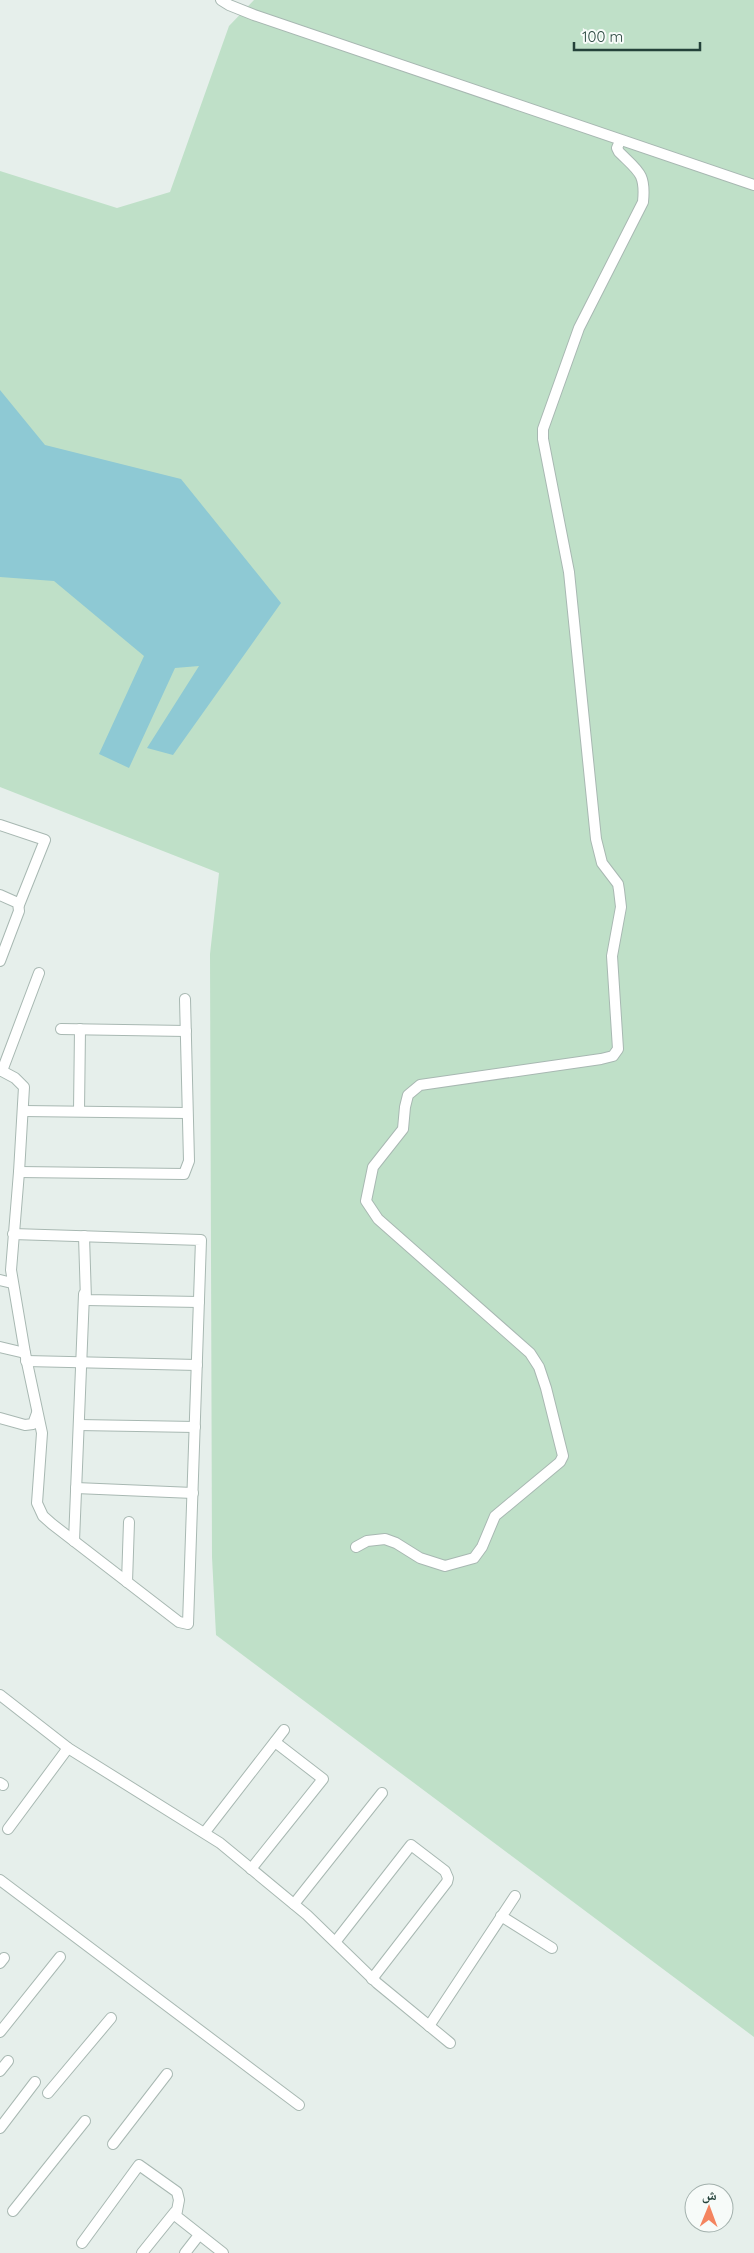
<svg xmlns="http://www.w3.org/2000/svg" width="754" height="2253" font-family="Quicksand,'Noto Naskh Arabic',sans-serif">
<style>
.green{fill:#bfe0c8}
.water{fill:#8ec9d4}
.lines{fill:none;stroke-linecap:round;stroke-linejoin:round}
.minor-casing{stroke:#a8b8b2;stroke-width:12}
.minor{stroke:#fff;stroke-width:10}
</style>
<rect width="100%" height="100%" fill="#e6efeb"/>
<!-- green -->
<path class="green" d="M254 0H754V2037L216 1635 212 1557 210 954 219 873 0 787V171L117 208 170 192 229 26Z"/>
<!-- water -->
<path class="water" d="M0 390 45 445 181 479 281 603 173 755 147 748 199 666 175 668 129 768 99 754 144 656 54 581 0 577Z"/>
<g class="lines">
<defs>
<g id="minor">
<path d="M221 0 229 5 254 15 754 185"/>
<path d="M0 825 45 840 19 905"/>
<path d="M0 895 18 903 19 911 0 961"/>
<path d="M61 1029 186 1031"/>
<path d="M0 1070 15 1078 24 1087 19 1172 11 1270 25 1353 42 1433 37 1503 43 1516 52 1524 179 1622 188 1624 201 1240 13 1234"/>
<path d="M2 1071 39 973"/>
<path d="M23 1111 187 1113"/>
<path d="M79 1111 80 1029"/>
<path d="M19 1172 184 1174 189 1161 185 999"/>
<path d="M84 1236 86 1300 199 1302"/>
<path d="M0 1280 12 1283"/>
<path d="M0 1347 25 1353"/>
<path d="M26 1361 197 1365"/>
<path d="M0 1418 25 1425 33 1424 37 1413"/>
<path d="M79 1425 195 1427"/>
<path d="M76 1488 193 1493"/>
<path d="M74 1541 84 1294"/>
<path d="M356 1547 367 1541 385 1539 396 1543 420 1558 445 1566 474 1558 482 1547 495 1516 560 1462 563 1456 546 1388 539 1367 530 1353 378 1219 366 1201 373 1167 403 1129 405 1107 408 1095 420 1085 601 1059 613 1056 618 1049 612 956 621 907 619 890 618 884 602 863 596 839 569 572 543 439V429L579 328 643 202C646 173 638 171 619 152L617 148 620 141"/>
<path d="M127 1582 129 1522"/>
<path d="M0 1695 68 1748 220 1843 307 1915 377 1983 450 2043"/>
<path d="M0 1783 3 1785"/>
<path d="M8 1829 68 1748"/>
<path d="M205 1832 284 1730"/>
<path d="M251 1869 323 1779 275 1742"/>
<path d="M0 1880 299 2105"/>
<path d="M294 1904 382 1793"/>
<path d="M501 1916 552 1948"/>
<path d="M336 1941 411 1845 445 1871 448 1878 447 1882 372 1979"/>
<path d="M0 1963 4 1958"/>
<path d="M429 2026 515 1896"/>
<path d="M0 2032 60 1957"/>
<path d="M0 2071 8 2061"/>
<path d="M48 2093 111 2018"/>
<path d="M0 2128 35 2082"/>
<path d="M113 2144 167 2074"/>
<path d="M13 2211 85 2121"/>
<path d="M82 2243 139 2165 177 2192 179 2200 176 2216 223 2253"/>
<path d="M142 2253 175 2212"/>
<path d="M185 2253 199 2235"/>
</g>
</defs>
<!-- minor casing -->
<use href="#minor" class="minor-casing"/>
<!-- minor -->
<use href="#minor" class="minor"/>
</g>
<!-- north arrow -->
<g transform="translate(709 2208) rotate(1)"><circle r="24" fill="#f7fbf9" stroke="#a3b1ad"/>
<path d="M0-4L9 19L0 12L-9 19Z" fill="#f4845f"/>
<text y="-8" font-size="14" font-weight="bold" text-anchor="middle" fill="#24423a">ش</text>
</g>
<!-- scale -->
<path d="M574 42v8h126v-8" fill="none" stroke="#24423a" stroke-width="2.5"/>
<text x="582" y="42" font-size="15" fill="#24423a" stroke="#f7fbf9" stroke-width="4" paint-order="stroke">100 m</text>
</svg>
